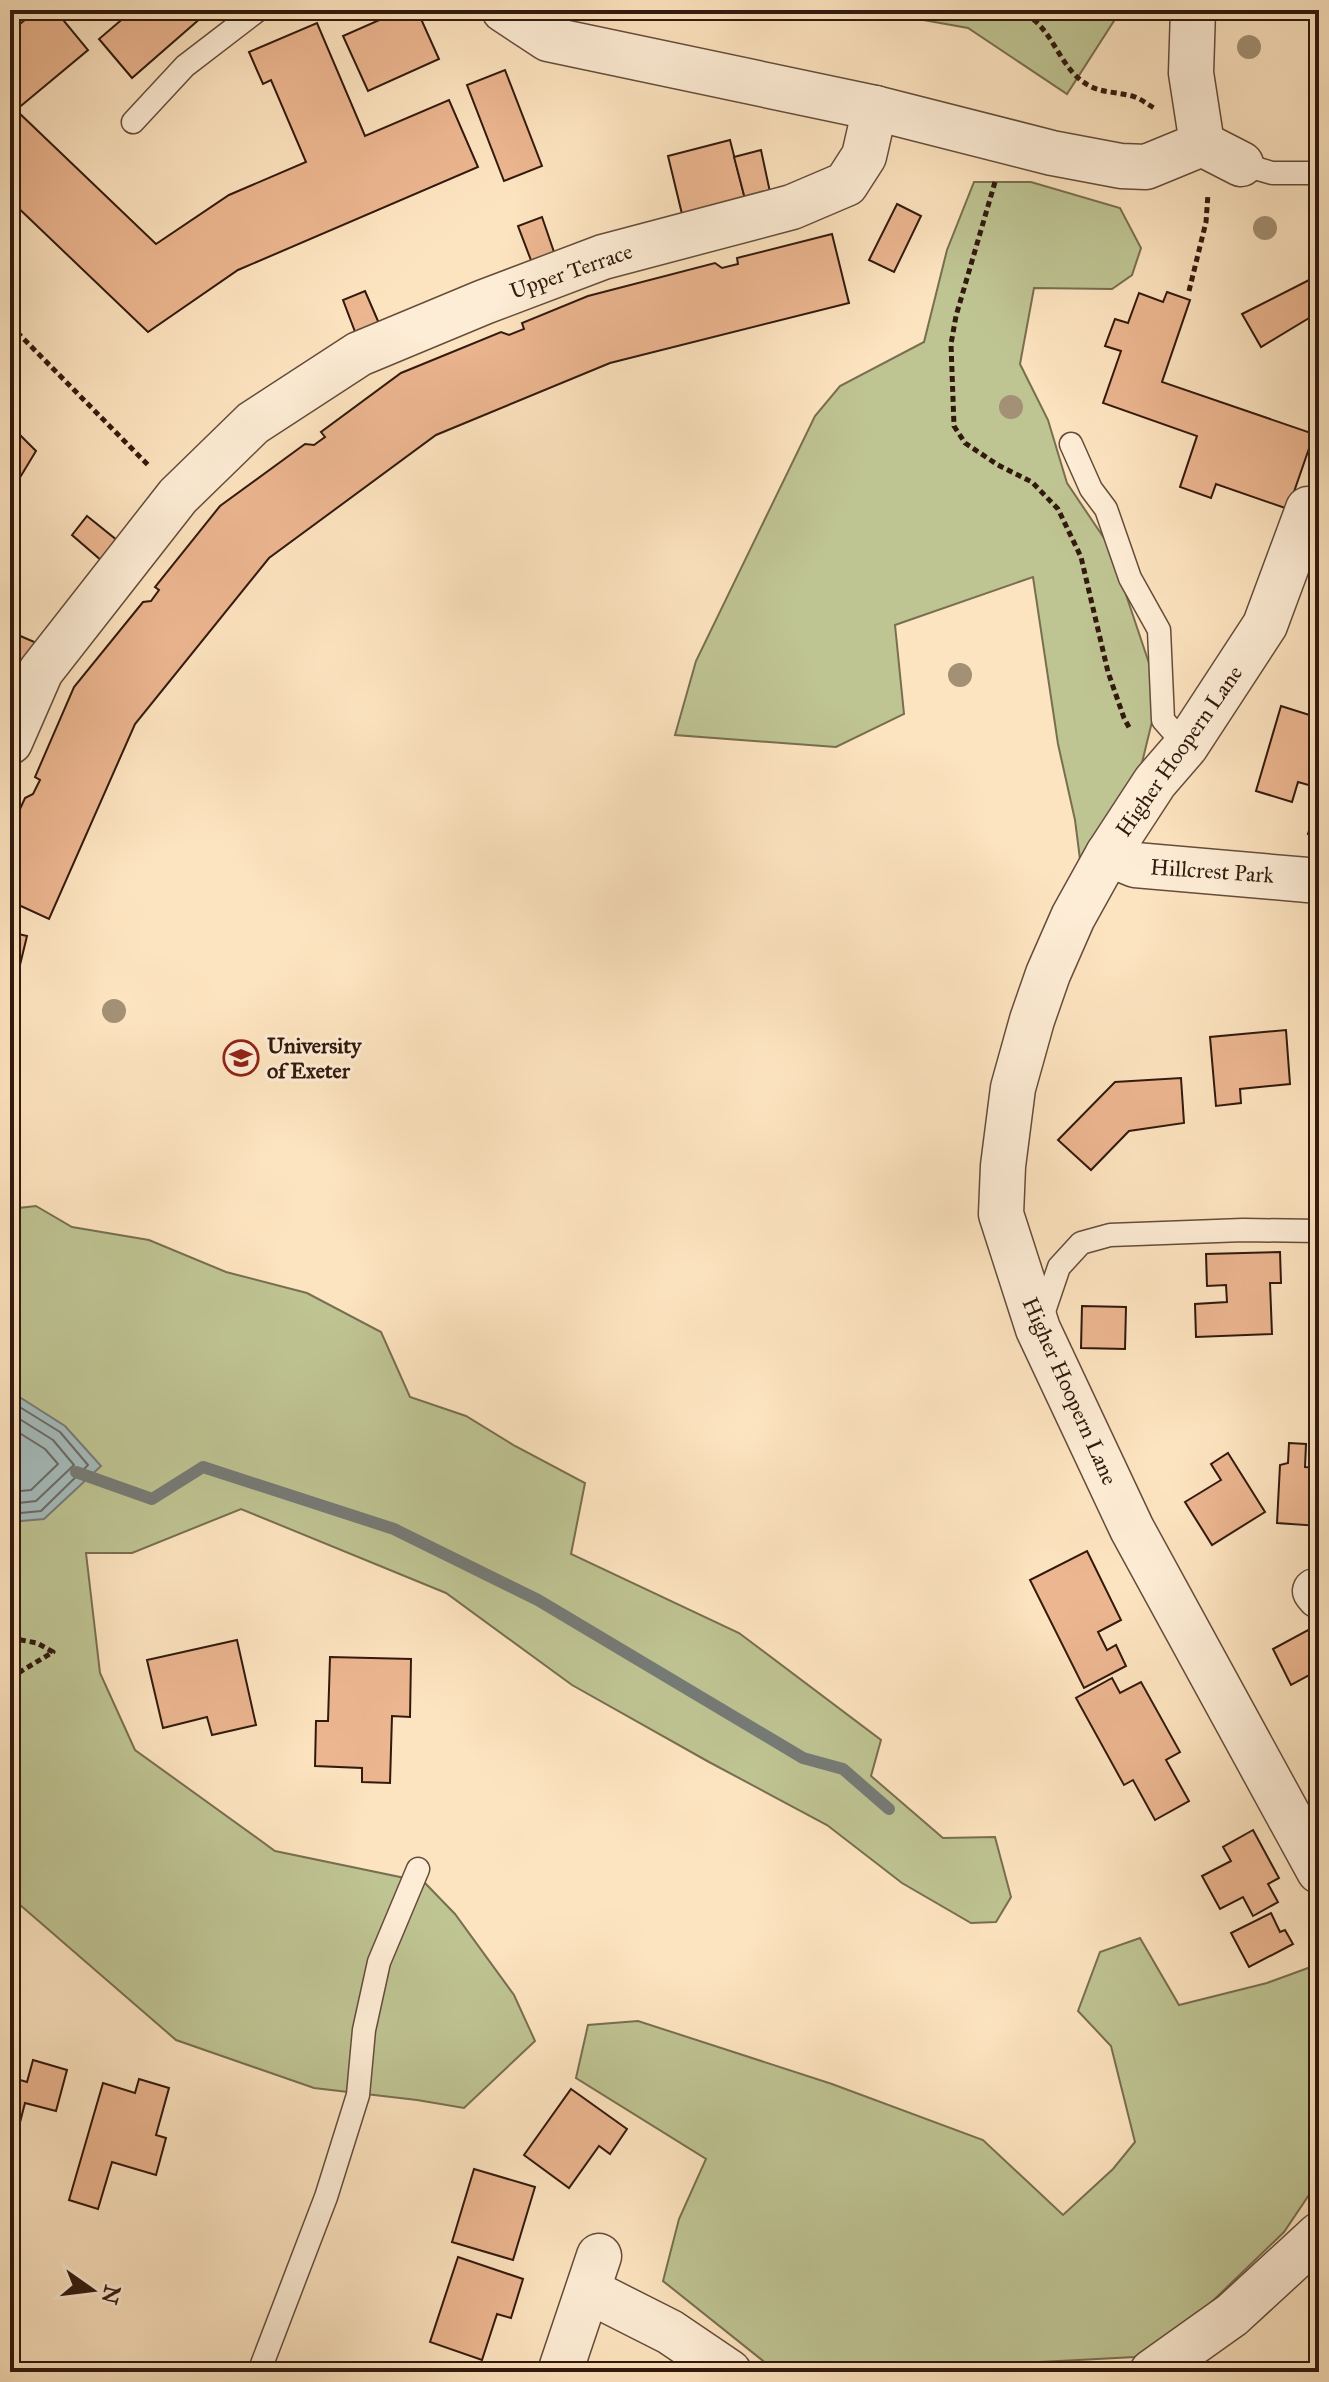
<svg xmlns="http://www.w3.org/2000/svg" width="1329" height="2382" font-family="'IM FELL Great Primer',serif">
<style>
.green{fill:#bfc493;stroke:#786e50;stroke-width:2}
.water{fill:#a4bcbd;stroke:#767b77;stroke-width:2}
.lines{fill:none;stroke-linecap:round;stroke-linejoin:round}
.shore{stroke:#6b6a66;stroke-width:2}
.stream{stroke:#767b77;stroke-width:12}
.building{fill:#ecb690;stroke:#32190e;stroke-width:2}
.lane-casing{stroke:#654c3a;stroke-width:25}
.street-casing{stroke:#654c3a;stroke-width:47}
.path{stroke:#32190e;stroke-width:5;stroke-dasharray:6 4;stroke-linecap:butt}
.lane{stroke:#feedd6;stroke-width:22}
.street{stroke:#feedd6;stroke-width:44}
.tree{fill:#a49074}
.labels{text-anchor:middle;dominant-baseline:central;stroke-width:6;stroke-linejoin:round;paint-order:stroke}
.street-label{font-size:22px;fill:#32190e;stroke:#feedd6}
.poi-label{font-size:22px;font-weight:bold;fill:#32190e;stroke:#feedd6;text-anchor:start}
</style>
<rect width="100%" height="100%" fill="#fde4c0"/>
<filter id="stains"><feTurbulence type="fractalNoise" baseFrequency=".0025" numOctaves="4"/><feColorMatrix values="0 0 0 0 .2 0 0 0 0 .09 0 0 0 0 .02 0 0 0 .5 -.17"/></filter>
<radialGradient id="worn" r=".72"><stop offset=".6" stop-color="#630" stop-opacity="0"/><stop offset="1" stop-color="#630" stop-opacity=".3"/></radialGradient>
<!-- green -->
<g class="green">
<path d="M867 10H1121L1067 94 968 28Z"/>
<path d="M974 182H1031L1120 208 1141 248 1132 275 1112 289 1034 288 1020 364 1048 420 1067 483 1110 547 1159 693 1139 775 1081 867 1075 820 1058 744 1033 577 895 625 904 714 836 747 675 735 696 661 815 416 840 386 924 342 947 250Z"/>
<path d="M36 1206 72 1227 149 1240 226 1272 307 1293 381 1332 410 1397 466 1416 515 1446 585 1483 571 1554 739 1633 881 1740 871 1776 943 1838 995 1837 1011 1897 996 1922 971 1923 902 1883 827 1825 709 1762 572 1685 446 1593 241 1509 132 1553H86L100 1673 135 1750 275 1851 424 1882 455 1914 514 1995 535 2041 464 2108 417 2100 314 2088 176 2040 19 1904 10 1900V1209Z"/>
<path d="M1140 1938 1179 2005 1267 1983 1319 1964V2180L1284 2232 1193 2320 1135 2357 983 2365 946 2372H777L663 2281 679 2219 706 2159 576 2078 588 2025 638 2021 832 2084 983 2140 1063 2215 1113 2169 1135 2142 1111 2046 1078 2011 1100 1952Z"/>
</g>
<!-- water -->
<path class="water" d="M10 1391 65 1426 101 1466 44 1519 10 1522Z"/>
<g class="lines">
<!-- shore -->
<g class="shore">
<path d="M10 1401 60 1432 88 1465 41 1511 10 1514"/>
<path d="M10 1413 53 1440 74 1465 36 1501 10 1504"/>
<path d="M10 1427 45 1449 58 1464 31 1490 10 1492"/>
</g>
<!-- stream -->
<path class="stream" d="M76 1472 152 1499 203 1467 394 1529 538 1600 803 1758 843 1769 889 1809"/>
</g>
<!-- building -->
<g class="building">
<path d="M27 10H55L88 50 16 110 156 244 229 195 306 162 271 80 263 84 249 52 317 23 365 136 449 100 478 167 238 270 148 332 10 200V32L31 15Z"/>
<path d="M133 10H210L132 78 99 39Z"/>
<path d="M402 10H417L439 59 368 91 343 36Z"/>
<path d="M505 70 542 166 504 181 467 85Z"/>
<path d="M730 140 745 199 682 214 668 156Z"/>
<path d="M761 150 770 192 745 199 734 157Z"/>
<path d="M897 204 921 216 894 272 869 260Z"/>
<path d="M542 217 555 255 532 263 518 226Z"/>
<path d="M832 234 849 303 610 363 436 435 269 558 135 724 49 919 10 901V831L25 798 33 794 40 780 35 777 74 687 143 602 151 601 159 590 155 587 220 506 305 444 314 445 325 437 321 432 401 373 501 332 509 335 524 329 522 323 588 296 715 263 722 268 738 264 737 258Z"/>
<path d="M1319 275V312L1261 347 1242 314Z"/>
<path d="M365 291 381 328 357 337 343 300Z"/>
<path d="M1167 292 1190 300 1162 382 1314 434 1288 509 1216 484 1211 498 1180 487 1197 436 1103 403 1121 351 1105 346 1115 319 1128 323 1139 293 1163 302Z"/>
<path d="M10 425 36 451 10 494Z"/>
<path d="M87 516 118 541 102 561 72 535Z"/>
<path d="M18 635 39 644 24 684 10 679V654Z"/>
<path d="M1281 706 1319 718V788L1298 782 1292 802 1256 791Z"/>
<path d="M1319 798V837L1308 834Z"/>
<path d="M10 932 27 936 12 998H10Z"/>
<path d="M1286 1030 1290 1084 1240 1089 1241 1103 1216 1106 1210 1037Z"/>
<path d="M1314 1031H1319V1087H1316Z"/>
<path d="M1181 1078 1184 1123 1129 1131 1091 1170 1058 1140 1115 1082Z"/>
<path d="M1280 1252 1281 1283H1270L1272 1334 1196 1337 1195 1304 1227 1302 1226 1285 1207 1286 1206 1254Z"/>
<path d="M1082 1306 1126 1307 1125 1349 1081 1348Z"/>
<path d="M1289 1443 1306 1444 1305 1467 1319 1468V1526L1277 1523 1280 1465 1288 1463Z"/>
<path d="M1228 1453 1265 1512 1212 1545 1185 1502 1221 1480 1211 1464Z"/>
<path d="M1087 1551 1121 1620 1098 1632 1107 1650 1116 1645 1126 1666 1084 1688 1030 1580Z"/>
<path d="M1308 1630 1319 1651V1670L1291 1685 1273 1649Z"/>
<path d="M237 1640 256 1725 212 1735 207 1717 163 1728 147 1660Z"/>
<path d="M330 1657 411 1659 410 1717 392 1716 390 1783 362 1782V1768L315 1766 316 1721H328Z"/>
<path d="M1112 1678 1120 1693 1141 1682 1180 1752 1166 1760 1189 1801 1155 1820 1133 1780 1124 1785 1076 1698Z"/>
<path d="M1253 1830 1279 1878 1268 1884 1278 1902 1253 1916 1243 1897 1220 1909 1202 1876 1231 1861 1223 1847Z"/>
<path d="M1271 1913 1280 1932 1285 1930 1293 1944 1249 1967 1231 1933Z"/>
<path d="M33 2060 67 2070 56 2111 25 2103 10 2161V2077L27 2082Z"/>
<path d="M139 2079 169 2088 156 2135 166 2138 156 2175 112 2162 98 2209 69 2200 103 2083 135 2093Z"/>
<path d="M571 2089 627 2129 610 2154 599 2146 569 2188 524 2155Z"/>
<path d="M474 2169 535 2187 513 2260 452 2242Z"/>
<path d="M458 2257 523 2279 511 2318 497 2314 482 2360 430 2342Z"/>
</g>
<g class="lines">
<defs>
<g id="lane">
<path d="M133 122 185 66 258 10"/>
<path d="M1241 164 1272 173H1319"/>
<path d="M1071 444 1091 489 1106 509 1130 578 1159 630 1163 720 1186 746"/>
<path d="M1040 1323 1059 1267 1081 1243 1110 1235 1243 1230 1319 1231"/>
<path d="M259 2372 326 2197 358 2095 364 2030 379 1962 418 1869"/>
</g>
<g id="street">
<path d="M504 10 548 39 875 108 1052 153 1121 166 1146 167 1202 144 1241 164"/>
<path d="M1193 10 1191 73 1202 144"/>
<path d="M1308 509 1265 625 1186 746 1155 782 1108 854 1073 917 1048 974 1032 1020 1013 1088 1003 1166 1001 1214 1038 1329 1132 1529 1319 1871"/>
<path d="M10 742 41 671 178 496 253 423 359 354 484 302 603 257 792 207 846 184 864 156 875 108"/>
<path d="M1108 854 1135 865 1319 881"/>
<path d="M1315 1591 1319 1596"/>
<path d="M589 2291 670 2332 729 2372"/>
<path d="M560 2372 599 2256"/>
<path d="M1152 2372 1232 2315 1319 2235"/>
</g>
</defs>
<!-- lane casing -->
<use href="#lane" class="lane-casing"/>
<!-- street casing -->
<use href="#street" class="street-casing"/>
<!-- path -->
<g class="path">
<path d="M1016 10C1047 20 1054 52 1074 74 1094 94 1107 90 1132 96 1140 98 1147 104 1154 108"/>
<path d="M995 182 956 316 951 344 954 426 965 443 998 465 1032 482 1058 509 1081 557 1108 672 1124 718 1130 729"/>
<path d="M1189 291 1206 222 1208 194"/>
<path d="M10 325 150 467"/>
<path d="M10 1638 37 1643 53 1652 10 1678"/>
</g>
<!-- lane -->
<use href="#lane" class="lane"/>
<!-- street -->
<use href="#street" class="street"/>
</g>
<!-- trees -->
<g class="tree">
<circle cx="1249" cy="47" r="12"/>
<circle cx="1265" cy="228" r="12"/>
<circle cx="1011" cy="407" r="12"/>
<circle cx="960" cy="675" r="12"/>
<circle cx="114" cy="1011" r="12"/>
</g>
<!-- icons -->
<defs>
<symbol id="university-ring" viewBox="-11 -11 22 22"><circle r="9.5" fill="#feedd6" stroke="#8f2418" stroke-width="1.5"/><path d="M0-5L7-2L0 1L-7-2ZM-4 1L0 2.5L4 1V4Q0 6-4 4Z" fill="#8f2418"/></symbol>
</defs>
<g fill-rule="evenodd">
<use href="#university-ring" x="221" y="1038" width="40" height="40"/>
</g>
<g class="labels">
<!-- street labels -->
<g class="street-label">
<text transform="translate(571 271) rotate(-19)">Upper Terrace</text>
<text transform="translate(1179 751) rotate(-55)">Higher Hoopern Lane</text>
<text transform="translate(1212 871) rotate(4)">Hillcrest Park</text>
<text transform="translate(1070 1391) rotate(66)">Higher Hoopern Lane</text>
</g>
<!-- poi labels -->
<g class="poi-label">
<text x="267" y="1045">University<tspan x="267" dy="25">of Exeter</tspan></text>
</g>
</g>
<!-- margin -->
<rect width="1329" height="2382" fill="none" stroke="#fde4c0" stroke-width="40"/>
<rect x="12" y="12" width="1305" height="2358" fill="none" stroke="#32190e" stroke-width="4"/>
<rect x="20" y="20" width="1289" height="2342" fill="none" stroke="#32190e" stroke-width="2"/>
<!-- north arrow -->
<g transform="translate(92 2290) rotate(104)" stroke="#feedd6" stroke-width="6" paint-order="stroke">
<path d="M0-6L14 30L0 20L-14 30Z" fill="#32190e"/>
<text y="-12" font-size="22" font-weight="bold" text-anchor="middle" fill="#32190e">N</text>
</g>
<rect width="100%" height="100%" filter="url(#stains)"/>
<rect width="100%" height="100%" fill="url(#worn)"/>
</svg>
